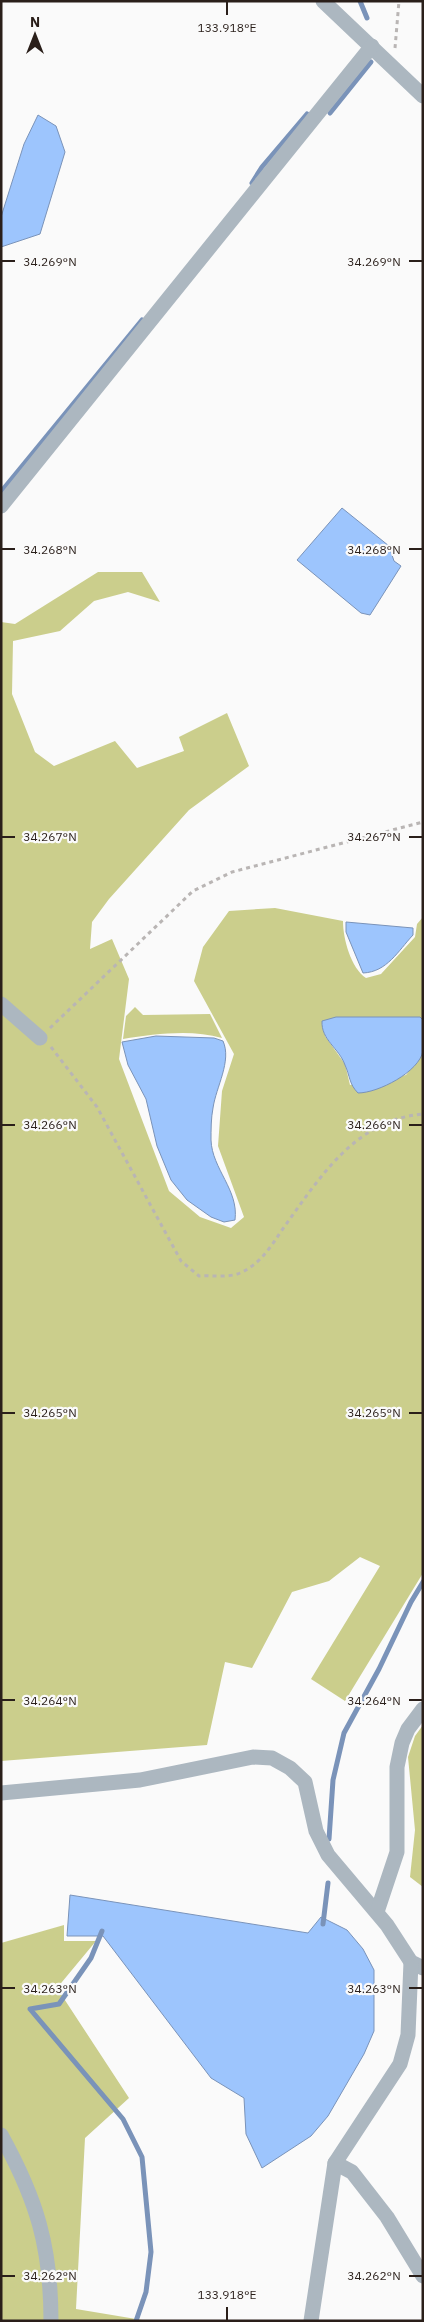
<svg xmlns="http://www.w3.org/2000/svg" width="424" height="2322" font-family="'IBM Plex Sans',sans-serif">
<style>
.green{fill:#cbce8c}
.water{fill:#9dc5fd;stroke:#7a93b9}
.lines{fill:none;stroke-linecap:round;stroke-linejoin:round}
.stream{stroke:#7a93b9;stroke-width:5}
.path{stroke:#b9b5b4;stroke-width:3;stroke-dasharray:4 4;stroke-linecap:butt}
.street{stroke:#acb7c0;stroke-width:15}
.ticks{fill:none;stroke:#2a1f1a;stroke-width:2}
.ticks-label{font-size:12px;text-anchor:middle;fill:#2a1f1a;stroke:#fafafa;stroke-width:4.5;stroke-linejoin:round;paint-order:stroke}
</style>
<rect width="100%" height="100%" fill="#fafafa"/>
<!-- green -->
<g class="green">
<path d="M98 572H142L160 602 128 592 94 601 60 631 13 641 12 694 35 752 54 766 115 741 137 768 184 751 179 737 227 713 249 766 189 810 109 899 92 922 90 949 112 939 129 979 119 1059 169 1191 200 1217 231 1228 244 1217 218 1146 222 1091 234 1054 194 981 203 947 229 911 275 908 343 921C343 939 351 968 366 978L381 974 415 937 417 924 423 917V1020L420 1017 325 1036 345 1064 350 1085 406 1075 423 1053V1573L345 1701 311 1679 380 1566 360 1557 329 1581 292 1592 252 1668 225 1662 207 1745 1 1761V622L15 624Z"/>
<path d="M135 1007 143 1015 210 1014 222 1038C191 1029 155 1034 123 1039L126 1016Z"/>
<path d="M423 1725V1887L410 1877 415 1830 408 1757 415 1736Z"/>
<path d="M64 1925V1941H96L57 1988 129 2098 85 2138 76 2309 148 2321H1V1943Z"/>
</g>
<!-- water -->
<g class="water">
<path d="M38 115 56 126 65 152 40 234 1 247V217L24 144Z"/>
<path d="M342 508 389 546 394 561 401 566 370 615 361 613 297 560Z"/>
<path d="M346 922 413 928V935C398 951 387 972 363 973L346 932Z"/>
<path d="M336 1017H420L423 1020C423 1030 424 1041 423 1051 419 1072 378 1093 358 1093 349 1084 350 1076 345 1065 339 1048 321 1040 322 1021Z"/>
<path d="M156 1036 214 1038 223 1041C232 1061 216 1087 213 1108 211 1118 211 1130 211 1140 212 1169 239 1190 235 1220L224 1222 211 1217 187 1200 171 1180 157 1146 146 1099 128 1065 122 1042Z"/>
<path d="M70 1895 308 1933 321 1917 347 1930 363 1949 374 1970V2031L364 2054 328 2116 311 2136 262 2168 246 2134 244 2098 211 2078 103 1936H67Z"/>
</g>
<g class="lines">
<!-- stream -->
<g class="stream">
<path d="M360 1 367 18"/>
<path d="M330 113 371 62"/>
<path d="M252 183 262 167 307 114"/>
<path d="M1 492 142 320"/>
<path d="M329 1839 333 1780 344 1733 379 1669 411 1602 423 1582"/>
<path d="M323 1924 328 1883"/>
<path d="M102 1931 91 1958 59 2004 30 2009 123 2119 142 2157 151 2252 146 2292 136 2321"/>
</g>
<!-- path -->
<g class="path">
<path d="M395 48 399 1"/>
<path d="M50 1028 193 891 232 872 423 822"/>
<path d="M51 1047 97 1107 181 1261 199 1276C211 1275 229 1278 240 1273 260 1264 270 1248 282 1230 319 1179 354 1120 423 1114"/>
</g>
<!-- street -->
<g class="street">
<path d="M323 1 423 96"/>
<path d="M1 506 372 46"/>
<path d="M1 1004 40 1038"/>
<path d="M1 1793 140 1780 253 1757 272 1758 290 1768 305 1782 316 1831 328 1855 387 1925 411 1962 423 1968"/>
<path d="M377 1912 397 1852V1767L402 1743 408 1729 423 1709"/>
<path d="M1 2135C37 2200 51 2247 51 2321"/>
<path d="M335 2163 352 2172 387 2217 423 2276"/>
<path d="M311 2321 335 2163 400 2064 408 2035 411 1962"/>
</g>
</g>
<!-- ticks -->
<path class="ticks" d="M227 2V15M2 261H15M409 261H422M2 549H15M409 549H422M2 837H15M409 837H422M2 1125H15M409 1125H422M2 1413H15M409 1413H422M2 1700H15M409 1700H422M2 1988H15M409 1988H422M2 2276H15M409 2276H422M227 2307V2320"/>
<g class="ticks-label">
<text x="227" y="32">133.918°E</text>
<text x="50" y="266">34.269°N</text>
<text x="374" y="266">34.269°N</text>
<text x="50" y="554">34.268°N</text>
<text x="374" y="554">34.268°N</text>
<text x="50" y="841">34.267°N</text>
<text x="374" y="841">34.267°N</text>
<text x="50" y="1129">34.266°N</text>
<text x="374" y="1129">34.266°N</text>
<text x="50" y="1417">34.265°N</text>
<text x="374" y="1417">34.265°N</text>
<text x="50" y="1705">34.264°N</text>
<text x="374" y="1705">34.264°N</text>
<text x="50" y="1993">34.263°N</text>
<text x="374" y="1993">34.263°N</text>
<text x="50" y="2280">34.262°N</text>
<text x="374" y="2280">34.262°N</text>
<text x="227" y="2299">133.918°E</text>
</g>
<!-- border -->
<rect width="424" height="2322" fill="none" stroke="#2a1f1a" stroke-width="5"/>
<!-- north arrow -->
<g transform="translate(35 35)" stroke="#fafafa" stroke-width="4" paint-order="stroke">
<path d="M0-4L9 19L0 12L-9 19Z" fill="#2a1f1a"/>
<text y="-8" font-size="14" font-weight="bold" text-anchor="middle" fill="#2a1f1a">N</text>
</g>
</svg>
